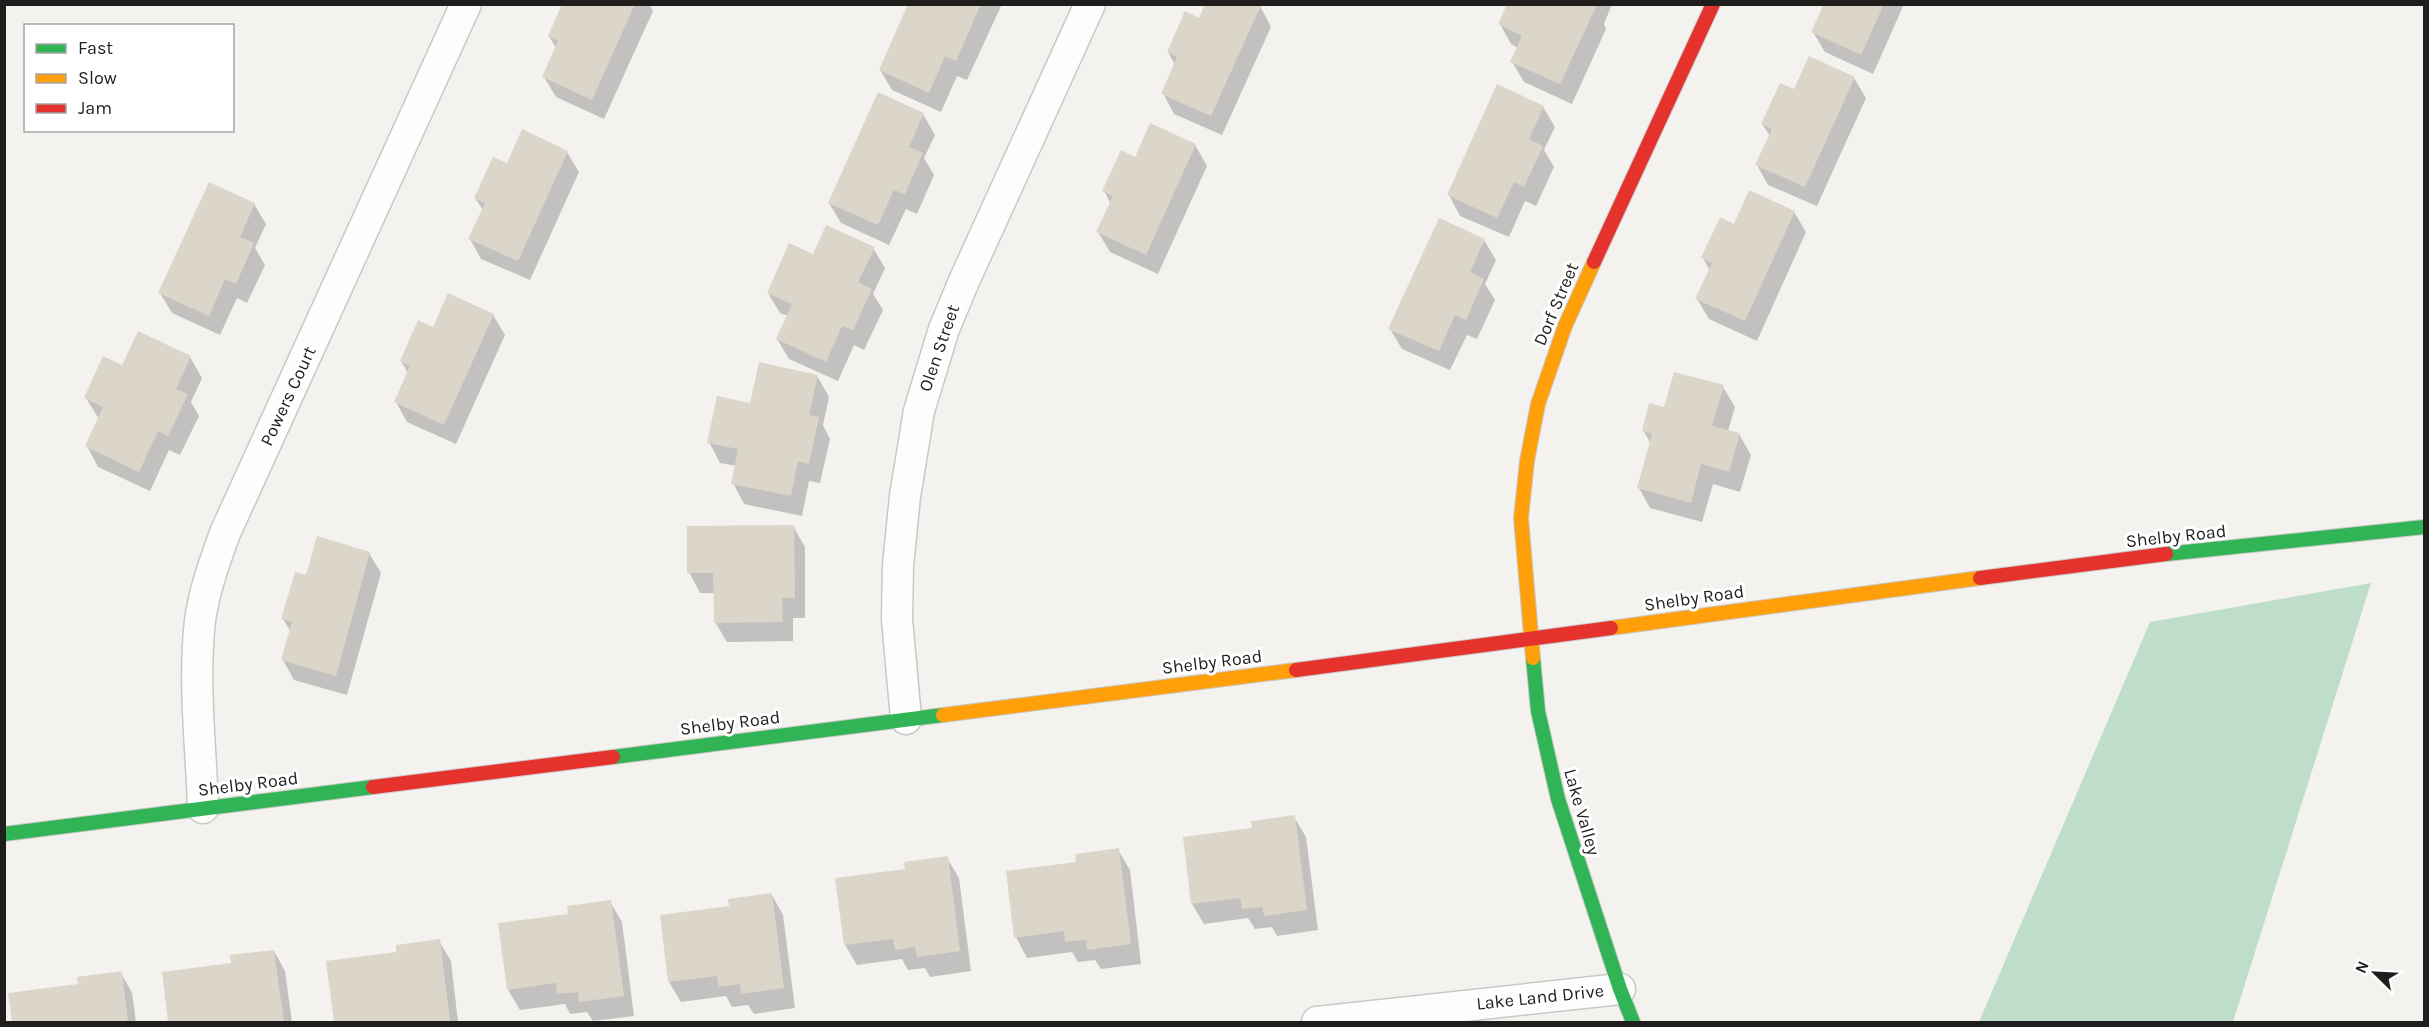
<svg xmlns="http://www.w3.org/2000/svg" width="2429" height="1027" font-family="Karla,sans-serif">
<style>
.forest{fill:#bfdeca}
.shadow{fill:#0003}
.building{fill:#dcd6ca}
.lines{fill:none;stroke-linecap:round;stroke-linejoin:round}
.street-casing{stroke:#c9c8c6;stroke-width:33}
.fast-casing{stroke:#c9c8c6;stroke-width:16}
.slow-casing{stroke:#c9c8c6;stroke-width:16}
.jam-casing{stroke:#c9c8c6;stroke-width:16}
.street{stroke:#fdfdfd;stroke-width:30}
.fast{stroke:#30b455;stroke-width:14}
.slow{stroke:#ff9f0a;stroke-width:14}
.jam{stroke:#e5322d;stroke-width:14}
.labels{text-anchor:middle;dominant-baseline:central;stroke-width:6;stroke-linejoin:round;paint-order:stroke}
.street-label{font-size:18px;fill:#1f1e1c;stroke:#fff}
</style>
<rect width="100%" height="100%" fill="#f4f2ef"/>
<!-- forest -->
<path class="forest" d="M2371 583 2233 1022H1979L2150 622Z"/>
<!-- shadow -->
<g class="shadow">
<path d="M564 4H649L653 11 604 119 556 97 544 77 556 48 549 36Z"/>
<path d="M909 4 1001 6 967 80 957 76 941 112 892 90 880 70Z"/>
<path d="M1207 4H1256L1260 6 1271 27 1222 135 1174 114 1163 93 1175 65 1168 52 1200 20Z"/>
<path d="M1509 4H1612L1604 24 1606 29 1572 104 1524 82 1512 62 1518 48 1511 44 1500 24Z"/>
<path d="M1825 4H1904L1873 74 1825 52 1813 32Z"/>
<path d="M1854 78 1866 98 1817 206 1768 185 1757 165 1770 136 1762 124 1794 91Z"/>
<path d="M1543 107 1555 127 1544 150 1554 167 1536 206 1525 201 1509 237 1460 216 1449 195Z"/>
<path d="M923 114 935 135 924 158 934 175 917 214 906 209 889 245 841 223 829 203Z"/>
<path d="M1195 145 1207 166 1158 274 1110 252 1098 232 1111 204 1104 191 1135 159Z"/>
<path d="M567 152 579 172 530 280 481 259 470 239 483 210 475 198 507 165Z"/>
<path d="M254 204 266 224 255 248 265 265 247 303 237 298 220 335 172 313 160 293Z"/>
<path d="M1794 212 1806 232 1757 341 1709 319 1697 299 1710 271 1703 258 1735 226Z"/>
<path d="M1484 240 1496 260 1485 284 1495 300 1477 339 1467 335 1450 370 1402 349 1390 329Z"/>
<path d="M873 248 885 268 873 294 883 310 864 350 854 345 838 381 789 359 777 339 788 316 780 313 768 293 814 256Z"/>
<path d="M493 315 505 335 456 444 407 422 396 402 408 373 401 361 433 329Z"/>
<path d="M139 333 190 357 202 378 191 402 199 416 180 455 169 450 150 491 98 467 87 446 99 419 86 398 123 367Z"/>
<path d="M817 376 829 397 823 425 830 439 820 483 809 481 802 516 744 504 733 483 736 466 720 463 709 442 751 405Z"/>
<path d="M1723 387 1735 407 1728 431 1739 434 1751 455 1740 492 1713 484 1702 522 1650 508 1639 488 1651 444 1643 430 1665 409Z"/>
<path d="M793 526 805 547V618H793V641L727 642 715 622 714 593H700L689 572Z"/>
<path d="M369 553 381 573 347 695 294 680 283 660 291 632 283 619 307 577Z"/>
<path d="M1294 817 1306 837 1318 930 1277 936 1272 927 1255 929 1248 918 1204 924 1192 904 1184 838 1254 829Z"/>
<path d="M1118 850 1130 870 1141 964 1101 969 1095 960 1078 962 1072 952 1027 958 1016 937 1077 863Z"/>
<path d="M947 858 959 878 971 971 930 977 925 968 908 970 902 959 857 965 845 945Z"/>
<path d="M772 895 783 915 795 1008 754 1014 748 1005 732 1007 726 996 681 1002 669 982 731 907Z"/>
<path d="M610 902 622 922 634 1016 593 1021 587 1012 570 1014 565 1004 520 1010 508 990 570 915Z"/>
<path d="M439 941 451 961 458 1022H336L328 963 398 954Z"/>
<path d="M274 951 285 971 292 1022H169L163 973 233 964Z"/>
<path d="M121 973 132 993 136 1022H13L10 994 80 985Z"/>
</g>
<!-- building -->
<g class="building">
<path d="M562 4H635L592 100 542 77 558 41 548 36Z"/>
<path d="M908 4H981L956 61 945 56 929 93 879 70Z"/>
<path d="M1205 4 1261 5 1211 116 1161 94 1177 57 1167 52 1185 11 1199 18Z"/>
<path d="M1507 4H1592L1596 7 1560 84 1510 62 1522 36 1498 24Z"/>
<path d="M1824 4H1884L1861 55 1811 32Z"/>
<path d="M1809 56 1855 77 1805 187 1755 165 1772 129 1761 124 1780 83 1794 89Z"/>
<path d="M1497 84 1544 106 1529 139 1543 146 1524 187 1514 182 1497 218 1447 195Z"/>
<path d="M878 92 924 113 909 147 923 153 905 194 894 190 878 225 828 203Z"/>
<path d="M1150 123 1196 144 1146 255 1096 232 1113 196 1102 191 1121 150 1135 157Z"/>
<path d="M522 129 568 151 518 261 468 239 485 203 474 198 493 157 507 163Z"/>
<path d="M209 182 255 203 240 237 254 243 236 284 225 279 209 316 158 293Z"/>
<path d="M1749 190 1795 211 1745 321 1695 299 1712 263 1701 258 1720 217 1734 224Z"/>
<path d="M1439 218 1485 239 1470 272 1484 279 1466 320 1455 315 1439 351 1388 329Z"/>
<path d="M826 225 875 247 858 282 872 289 853 330 842 326 826 362 776 339 792 304 767 293 789 243 813 254Z"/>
<path d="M448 293 494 314 444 425 394 402 410 366 400 361 418 320 433 327Z"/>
<path d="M138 331 191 356 176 389 188 394 168 436 158 431 139 472 85 446 103 407 84 398 103 356 122 365Z"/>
<path d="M759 362 818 375 809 415 819 417 809 464 798 461 791 496 731 484 738 449 707 443 717 396 750 403Z"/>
<path d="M1674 372 1724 385 1712 426 1740 433 1729 472 1701 464 1691 503 1637 488 1652 434 1642 431 1649 403 1664 407Z"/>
<path d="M794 525 795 598H782L783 622 714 623 713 573H687V526Z"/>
<path d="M317 536 370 552 336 676 281 660 292 622 281 619 295 572 306 575Z"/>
<path d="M1295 815 1307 910 1264 916 1262 907 1242 909 1240 898 1191 904 1183 837 1252 828 1251 821Z"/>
<path d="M1119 848 1131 944 1087 950 1086 940 1065 942 1064 931 1014 938 1006 871 1076 862 1075 854Z"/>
<path d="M948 856 960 951 917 957 915 947 895 950 893 939 844 945 835 878 905 869 904 862Z"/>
<path d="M772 893 784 988 741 994 740 984 719 987 717 976 668 982 660 915 729 906 728 899Z"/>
<path d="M611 900 624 996 579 1002 578 992 557 994 556 983 507 990 498 923 568 914 567 906Z"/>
<path d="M440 939 450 1022H334L326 961 396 952V945Z"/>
<path d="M274 950 284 1022H168L162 972 231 963 230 955Z"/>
<path d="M122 971 128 1022H12L8 993 78 984 77 977Z"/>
</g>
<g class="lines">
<defs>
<g id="street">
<path d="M906 719 897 619 898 566 905 496 919 411 944 329 964 281 1090 4"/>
<path d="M203 808C201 746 193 682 200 621 204 590 215 561 225 533L466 4"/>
<path d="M1317 1022 1620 989"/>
</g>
<g id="fast">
<path d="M2166 554 2424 527"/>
<path d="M1533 658 1538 711 1558 799 1620 989 1633 1022"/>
<path d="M613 757 943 715"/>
<path d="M4 834 373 787"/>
</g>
<g id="slow">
<path d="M1611 628 1980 578"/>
<path d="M1533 658 1521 518 1527 461 1538 404 1565 326 1594 262"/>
<path d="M943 715 1296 670"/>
</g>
<g id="jam">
<path d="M1594 262 1713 4"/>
<path d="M1980 578 2166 554"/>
<path d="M1296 670 1611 628"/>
<path d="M373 787 613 757"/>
</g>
</defs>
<!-- street casing -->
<use href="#street" class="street-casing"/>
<!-- fast casing -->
<use href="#fast" class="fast-casing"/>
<!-- slow casing -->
<use href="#slow" class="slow-casing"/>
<!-- jam casing -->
<use href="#jam" class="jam-casing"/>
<!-- street -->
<use href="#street" class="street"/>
<!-- fast -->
<use href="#fast" class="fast"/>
<!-- slow -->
<use href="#slow" class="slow"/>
<!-- jam -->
<use href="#jam" class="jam"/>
</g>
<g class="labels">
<!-- street labels -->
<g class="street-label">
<text transform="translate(1556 304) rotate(-67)">Dorf Street</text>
<text transform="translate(939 348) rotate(-71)">Olen Street</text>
<text transform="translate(288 396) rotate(-65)">Powers Court</text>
<text transform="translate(2176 536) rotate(-6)">Shelby Road</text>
<text transform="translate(1694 598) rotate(-8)">Shelby Road</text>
<text transform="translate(1212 662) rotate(-7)">Shelby Road</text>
<text transform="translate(730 723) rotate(-7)">Shelby Road</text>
<text transform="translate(248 784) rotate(-7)">Shelby Road</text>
<text transform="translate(1582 812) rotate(74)">Lake Valley</text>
<text transform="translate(1540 997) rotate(-6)">Lake Land Drive</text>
</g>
</g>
<!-- border -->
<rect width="2429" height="1027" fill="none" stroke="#1f1e1c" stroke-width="12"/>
<!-- legend -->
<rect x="24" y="24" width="210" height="108" fill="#ffffff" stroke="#a5a5a4" stroke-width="1.5"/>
<rect x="36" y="44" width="30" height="9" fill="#30b455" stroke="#a5a5a4" stroke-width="1.5"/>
<text x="78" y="54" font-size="18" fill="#1f1e1c">Fast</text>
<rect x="36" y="74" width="30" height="9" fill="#ff9f0a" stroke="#a5a5a4" stroke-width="1.5"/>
<text x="78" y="84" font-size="18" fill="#1f1e1c">Slow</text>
<rect x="36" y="104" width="30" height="9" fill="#e5322d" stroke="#a5a5a4" stroke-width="1.5"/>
<text x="78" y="114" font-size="18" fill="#1f1e1c">Jam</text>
<!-- north arrow -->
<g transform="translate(2375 973) rotate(294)" stroke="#ffffff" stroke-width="4.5" paint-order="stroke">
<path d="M0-4.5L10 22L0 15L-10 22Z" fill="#1f1e1c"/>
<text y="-9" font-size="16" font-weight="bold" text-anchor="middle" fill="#1f1e1c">N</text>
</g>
</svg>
